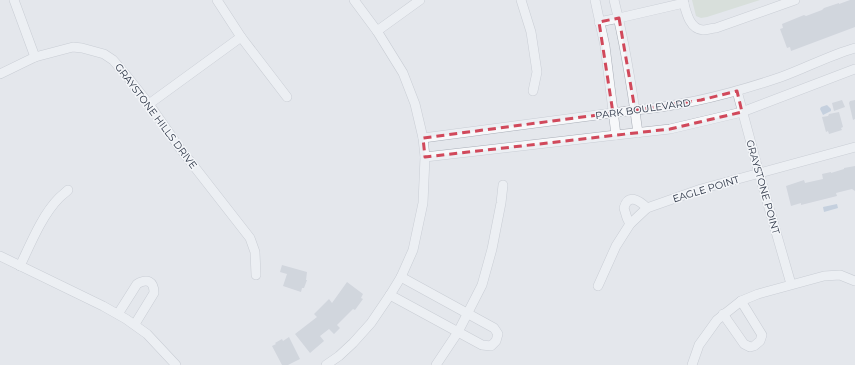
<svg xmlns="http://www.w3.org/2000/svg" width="855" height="365" font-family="Montserrat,sans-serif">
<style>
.green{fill:#c9d6c5}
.water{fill:#9fb4cc}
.building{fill:#bbc0ca}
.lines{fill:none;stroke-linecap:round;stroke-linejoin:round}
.minor-casing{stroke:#a9aeb7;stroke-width:10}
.minor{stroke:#f7f8fa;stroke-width:9}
.marked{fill:none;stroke:#d1495b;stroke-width:3;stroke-dasharray:8 5;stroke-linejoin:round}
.labels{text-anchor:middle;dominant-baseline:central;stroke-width:3;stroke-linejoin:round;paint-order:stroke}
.street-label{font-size:10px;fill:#2b3445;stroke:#f4f6f9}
</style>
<rect width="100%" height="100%" fill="#e4e7ec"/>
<!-- green -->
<path class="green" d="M692 0H760L707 17 701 18 696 16Z"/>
<!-- water -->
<g class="water">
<path d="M827 105 831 109V111L823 115 820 109 821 107Z"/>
<path d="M837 204 838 208 824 212 823 207Z"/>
</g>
<!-- building -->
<g class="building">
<path d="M850 0H855V27L791 51 790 47 787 48 780 29 783 28 782 24 804 15 806 16 822 10 824 8 839 3V4Z"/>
<path d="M842 100 845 107 834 111 832 103Z"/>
<path d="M855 100V119L853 120 849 103 850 101Z"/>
<path d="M839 112 843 127 841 128 842 130 829 134 828 131 826 132 822 117 828 116 829 114Z"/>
<path d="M855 166V191L852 189 836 193 837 196 801 205V203L791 206 786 186 804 180 805 183 823 179 822 174 831 172V173L844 169V168Z"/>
<path d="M282 265 307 272 306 280H307L304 288H302L301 292 283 286 287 274 280 272Z"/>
<path d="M347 282 363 294 361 298 363 299 355 310 353 309 337 325 340 328 334 334 329 329 320 336 324 341 310 353 295 334 317 317 314 314 329 299 332 303Z"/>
<path d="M289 337 300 359 288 365H282L272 346 276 344 275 343 282 339 283 341Z"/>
</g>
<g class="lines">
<defs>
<g id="minor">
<path d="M14 0 35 57"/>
<path d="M217 0 241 37 287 97"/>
<path d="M521 0 531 32 537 72 533 91"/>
<path d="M595 0 605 46 616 135"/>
<path d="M614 0C625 44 632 88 638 133"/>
<path d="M683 0C686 11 689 29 703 30 707 30 712 28 716 28L795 0"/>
<path d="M599 22 619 18 684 3"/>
<path d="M377 31 420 0"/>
<path d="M0 74 35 57 73 47 82 48 104 54 113 60 126 75 149 104 179 147 250 238 255 252 256 275"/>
<path d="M737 91 759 173 791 284"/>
<path d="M149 104 241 37"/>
<path d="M423 138 635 110C685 106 734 93 781 77 806 68 830 55 855 48"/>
<path d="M425 157 616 135 670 129 742 112 855 69"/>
<path d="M630 224 627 218 624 208C628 193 639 200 647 208"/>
<path d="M0 256 103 306 126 319 147 334 176 365"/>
<path d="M20 266C30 245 42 215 59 198 62 195 65 193 68 190"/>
<path d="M598 286 616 246 630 224 647 208 701 189 855 147"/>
<path d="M390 295 482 345 491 346 496 341 498 334 494 328 401 277"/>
<path d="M118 314 137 284C147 278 154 281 154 293L135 324"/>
<path d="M723 314 744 344 750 347 754 346 760 341 762 335 741 301"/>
<path d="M326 365 339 356 353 343 371 323 390 295 401 277 413 250 423 203 425 157 423 138 415 104 403 73 377 31 354 0"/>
<path d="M436 365 458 332 482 285 492 249 501 203 503 185"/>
<path d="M692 365 699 345 717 320 741 301 758 294 824 276 840 275 855 281"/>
</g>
</defs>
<!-- minor casing -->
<use href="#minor" class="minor-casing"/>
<!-- minor -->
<use href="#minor" class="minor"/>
</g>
<!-- marked area -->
<path d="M0 0H855V365H0ZM619 18 635 110 701 100 737 91 742 112 670 129 425 157 423 138 613 113 599 22Z" fill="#e4e7ec" fill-opacity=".55" fill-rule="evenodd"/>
<path class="marked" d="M619 18 635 110 701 100 737 91 742 112 670 129 425 157 423 138 613 113 599 22Z"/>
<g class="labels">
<!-- street labels -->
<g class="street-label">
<text transform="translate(643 109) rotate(-8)">PARK BOULEVARD</text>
<text transform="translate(156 116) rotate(53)">GRAYSTONE HILLS DRIVE</text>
<text transform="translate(763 187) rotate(74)">GRAYSTONE POINT</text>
<text transform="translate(706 189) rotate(-17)">EAGLE POINT</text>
</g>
</g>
</svg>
